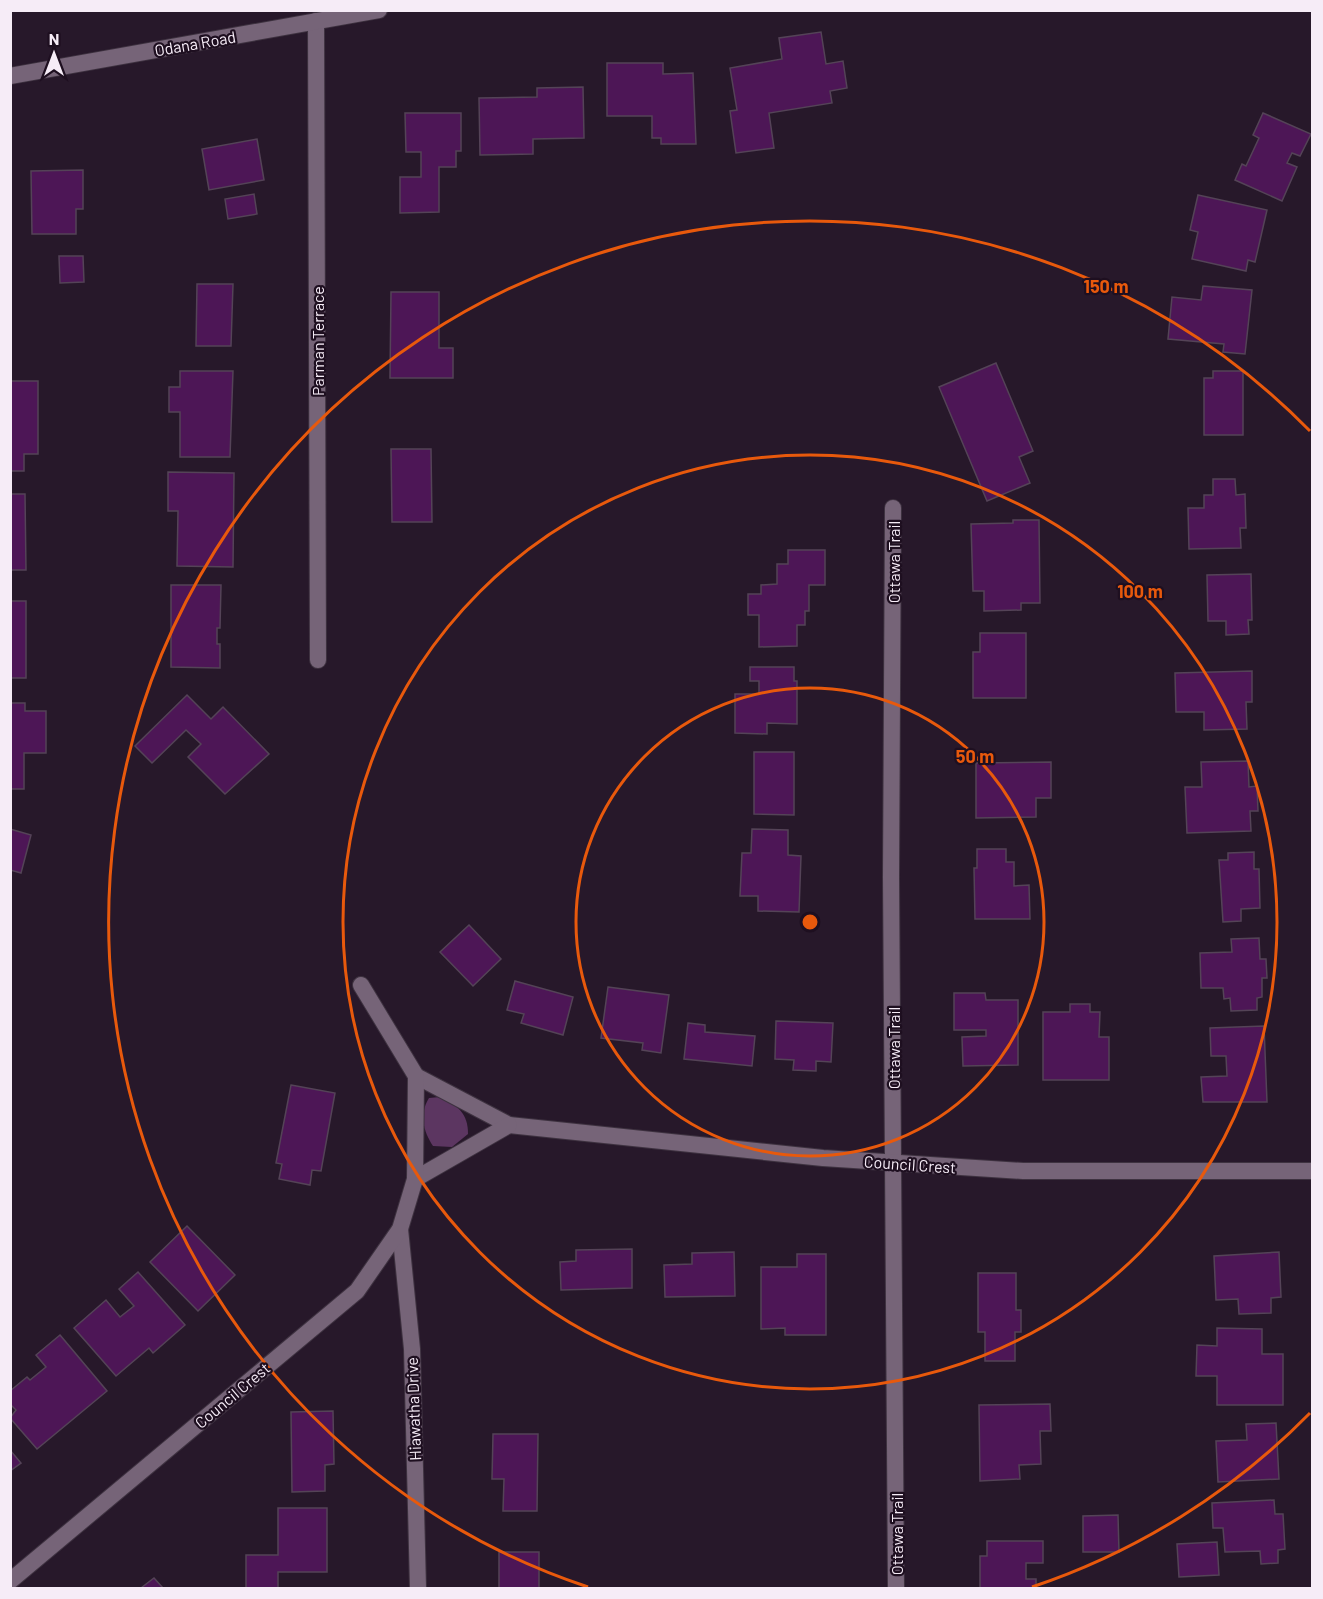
<svg xmlns="http://www.w3.org/2000/svg" width="1323" height="1599" font-family="Barlow,sans-serif">
<style>
.green{fill:#5c3661}
.building{fill:#4d1656;stroke:#544357;stroke-width:1.5}
.lines{fill:none;stroke-linecap:round;stroke-linejoin:round}
.minor-casing{stroke:#3e3240;stroke-width:18}
.tertiary-casing{stroke:#3e3240;stroke-width:18}
.minor{stroke:#766478;stroke-width:16}
.tertiary{stroke:#766478;stroke-width:16}
.ring{fill:none;stroke:#e8590c;stroke-width:3}
.labels{text-anchor:middle;dominant-baseline:central;stroke-width:4.5;stroke-linejoin:round;paint-order:stroke}
.street-label{font-size:16px;fill:#f6ecf7;stroke:#1e0f20}
.centre{fill:#e8590c;stroke:#1e0f20;stroke-width:3}
.ring-label{font-size:18px;text-anchor:middle;font-weight:bold;fill:#e8590c;stroke:#1e0f20;stroke-width:4.5;stroke-linejoin:round;paint-order:stroke}
</style>
<rect width="100%" height="100%" fill="#27182a"/>
<!-- green -->
<path class="green" d="M440 1097C458 1106 468 1113 468 1134L452 1147 433 1146C423 1131 419 1114 429 1098Z"/>
<!-- building -->
<g class="building">
<path d="M821 32 826 64 843 61 847 88 830 91 832 103 769 113 774 148 736 153 730 111 737 110 730 68 782 59 779 38Z"/>
<path d="M607 63H663V74L693 73 696 144H661V138H652V116H607Z"/>
<path d="M583 87 584 138 533 139V154L480 155 479 98 537 97V88Z"/>
<path d="M405 113H461V151H456V167H439V212L400 213V177H421V152H406Z"/>
<path d="M1263 113 1311 134 1300 156 1292 153 1287 163 1297 167 1282 201 1235 180 1242 164 1246 166 1259 138 1253 135Z"/>
<path d="M257 139 264 180 209 190 202 149Z"/>
<path d="M83 170V209H76V234H32L31 171Z"/>
<path d="M254 194 257 214 228 219 225 199Z"/>
<path d="M1198 195 1267 210 1255 262 1248 260 1246 271 1192 259 1198 232 1190 230Z"/>
<path d="M59 256H83L84 282 60 283Z"/>
<path d="M197 284H233L231 346H196Z"/>
<path d="M1203 286 1252 290 1245 354 1223 352 1224 344 1168 339 1172 297 1201 300Z"/>
<path d="M391 292H439V348H453V378H390Z"/>
<path d="M996 363 1033 451 1019 457 1030 483 987 501 939 387Z"/>
<path d="M180 371H233L230 457H180V412H169V387H180Z"/>
<path d="M1213 371H1243V435H1204V378H1213Z"/>
<path d="M10 381H38V454H24V471H10Z"/>
<path d="M391 449H431L432 522H392Z"/>
<path d="M168 472 234 473 233 567 177 566 178 511H168Z"/>
<path d="M1213 479H1235L1236 495 1245 494 1246 528H1240L1241 548 1189 549 1188 508H1204V495H1213Z"/>
<path d="M10 494H25L26 570H10Z"/>
<path d="M1013 520H1039L1040 603H1021V610L984 611V591H973L971 524 1013 523Z"/>
<path d="M788 550H825V585H809V611H805V625H797V646L759 647V615H748V594H761V585L777 584V564H788Z"/>
<path d="M1251 574 1252 620H1248L1249 634 1226 635V621H1208L1207 575Z"/>
<path d="M171 585H221L220 628H217V644H220V668L171 667Z"/>
<rect x="10" y="601" width="16" height="77"/>
<path d="M980 633H1026V698H973V652H980Z"/>
<path d="M750 667H794V681H797V724L767 723V734L735 733V694H759V681H750Z"/>
<path d="M1252 671V702H1246L1247 729 1204 730V712H1176L1175 673Z"/>
<path d="M187 695 211 719 223 707 269 754 225 794 188 757 201 744 186 730 152 763 135 746Z"/>
<path d="M10 703H25V711H46V753H24V789H10Z"/>
<path d="M754 752H794V815L754 814Z"/>
<path d="M1248 761 1249 787 1257 786 1258 811H1250L1251 831 1187 833 1185 787H1202L1201 762Z"/>
<path d="M1051 762V798H1036V817L976 818V763Z"/>
<path d="M10 829 31 835 21 873 10 870Z"/>
<path d="M752 829 788 830V855L801 856 799 912 758 911V896H740L742 853H751Z"/>
<path d="M977 849H1006V862H1014V886L1029 885 1030 919H975L974 868H977Z"/>
<path d="M1254 852V869H1259L1260 908 1241 909V921L1223 922 1219 860H1228V853Z"/>
<path d="M469 925 501 959 473 986 440 952Z"/>
<path d="M1259 938 1260 959H1266L1267 978H1262V997L1257 998V1010L1231 1011 1230 998 1224 999 1223 988H1201L1200 953 1232 952 1231 939Z"/>
<path d="M515 981 573 997 563 1035 521 1023 524 1014 507 1010Z"/>
<path d="M608 987 669 995 661 1053 642 1050 643 1043 601 1038Z"/>
<path d="M954 993H985L986 1000H1018V1065L963 1066 962 1037 986 1036V1030H954Z"/>
<path d="M1070 1004H1090V1012H1100L1099 1037H1109V1080H1043V1012H1070Z"/>
<path d="M776 1021 833 1023 831 1062 816 1061V1071L793 1070 794 1060 775 1059Z"/>
<path d="M688 1023 705 1025V1032L755 1036 752 1066 684 1059Z"/>
<path d="M1264 1026 1267 1102H1203L1201 1077 1227 1076 1226 1056H1211L1210 1028Z"/>
<path d="M291 1085 335 1093 321 1171 312 1170 310 1185 279 1179 282 1164 276 1163Z"/>
<path d="M187 1226 235 1275 198 1311 150 1262Z"/>
<path d="M632 1249V1288L561 1290 560 1262 576 1261V1250Z"/>
<path d="M734 1252 735 1296 665 1297 664 1265 692 1264V1253Z"/>
<path d="M1279 1252 1281 1297 1271 1298V1313L1239 1314 1238 1299 1216 1300 1214 1256Z"/>
<path d="M797 1254H826V1335H785V1328L761 1329V1267H797Z"/>
<path d="M138 1272 185 1325 153 1353 149 1348 116 1376 74 1328 106 1300 120 1317 134 1306 119 1289Z"/>
<path d="M978 1273H1016V1310H1021V1332H1015V1361H985V1332H978Z"/>
<path d="M1217 1328 1262 1329V1354H1283V1405H1217V1376H1196L1197 1345 1217 1346Z"/>
<path d="M60 1335 107 1391 37 1449 10 1418 16 1410 10 1404V1391L27 1377 30 1380 46 1367 36 1355Z"/>
<path d="M1050 1404 1051 1431H1040L1041 1464 1019 1465 1020 1479 980 1481 979 1405Z"/>
<path d="M333 1411 334 1464 325 1465V1491L292 1492 291 1412Z"/>
<path d="M1276 1423 1279 1479 1218 1482 1216 1441 1247 1440 1246 1424Z"/>
<path d="M493 1434H538L537 1511H503L504 1479H492Z"/>
<path d="M10 1450 21 1463 10 1471Z"/>
<path d="M1274 1500 1275 1514H1283L1285 1549 1278 1550V1563L1261 1564 1260 1551 1225 1552 1223 1528H1213L1212 1503Z"/>
<path d="M278 1508H327V1572H278V1588H246V1555H278Z"/>
<path d="M1118 1515 1119 1552H1083V1516Z"/>
<path d="M987 1541H1043V1563H1026V1579H1036V1588H980V1556H987Z"/>
<path d="M1217 1542 1219 1575 1179 1577 1177 1544Z"/>
<rect x="499" y="1552" width="40" height="36"/>
<path d="M154 1578 163 1588H141Z"/>
</g>
<g class="lines">
<defs>
<g id="minor">
<path d="M316 21 318 660"/>
<path d="M893 508 891 877 896 1588"/>
<path d="M416 1076 509 1125 823 1158 1023 1171H1312"/>
<path d="M415 1179 509 1125"/>
<path d="M400 1229 412 1349 418 1588"/>
<path d="M10 1581 357 1291 400 1229 415 1179 416 1076 361 985"/>
</g>
<path id="tertiary" d="M10 76 379 10"/>
</defs>
<!-- minor casing -->
<use href="#minor" class="minor-casing"/>
<!-- tertiary casing -->
<use href="#tertiary" class="tertiary-casing"/>
<!-- minor -->
<use href="#minor" class="minor"/>
<!-- tertiary -->
<use href="#tertiary" class="tertiary"/>
</g>
<!-- distance rings -->
<g class="ring">
<circle cx="810" cy="922" r="234"/>
<circle cx="810" cy="922" r="467"/>
<path d="M1310 1413A701 701 0 0 1 1032 1587M588 1587A701 701 0 1 1 1310 431"/>
</g>
<g class="labels">
<!-- street labels -->
<g class="street-label">
<text transform="translate(195 43) rotate(-10)">Odana Road</text>
<text transform="translate(317 341) rotate(-90)">Parman Terrace</text>
<text transform="translate(893 562) rotate(-90)">Ottawa Trail</text>
<text transform="translate(893 1048) rotate(-90)">Ottawa Trail</text>
<text transform="translate(910 1164) rotate(4)">Council Crest</text>
<text transform="translate(232 1395) rotate(-40)">Council Crest</text>
<text transform="translate(413 1409) rotate(-92)">Hiawatha Drive</text>
<text transform="translate(896 1534) rotate(-90)">Ottawa Trail</text>
</g>
</g>
<circle cx="810" cy="922" r="9" class="centre"/>
<g class="ring-label">
<text x="1106" y="293">150 m</text>
<text x="1140" y="598">100 m</text>
<text x="975" y="763">50 m</text>
</g>
<!-- border -->
<rect width="1323" height="1599" fill="none" stroke="#f6ecf7" stroke-width="24"/>
<!-- north arrow -->
<g transform="translate(54 54)" stroke="#1e0f20" stroke-width="4.5" paint-order="stroke">
<path d="M0-4.5L10 22L0 15L-10 22Z" fill="#f6ecf7"/>
<text y="-9" font-size="16" font-weight="bold" text-anchor="middle" fill="#f6ecf7">N</text>
</g>
</svg>
